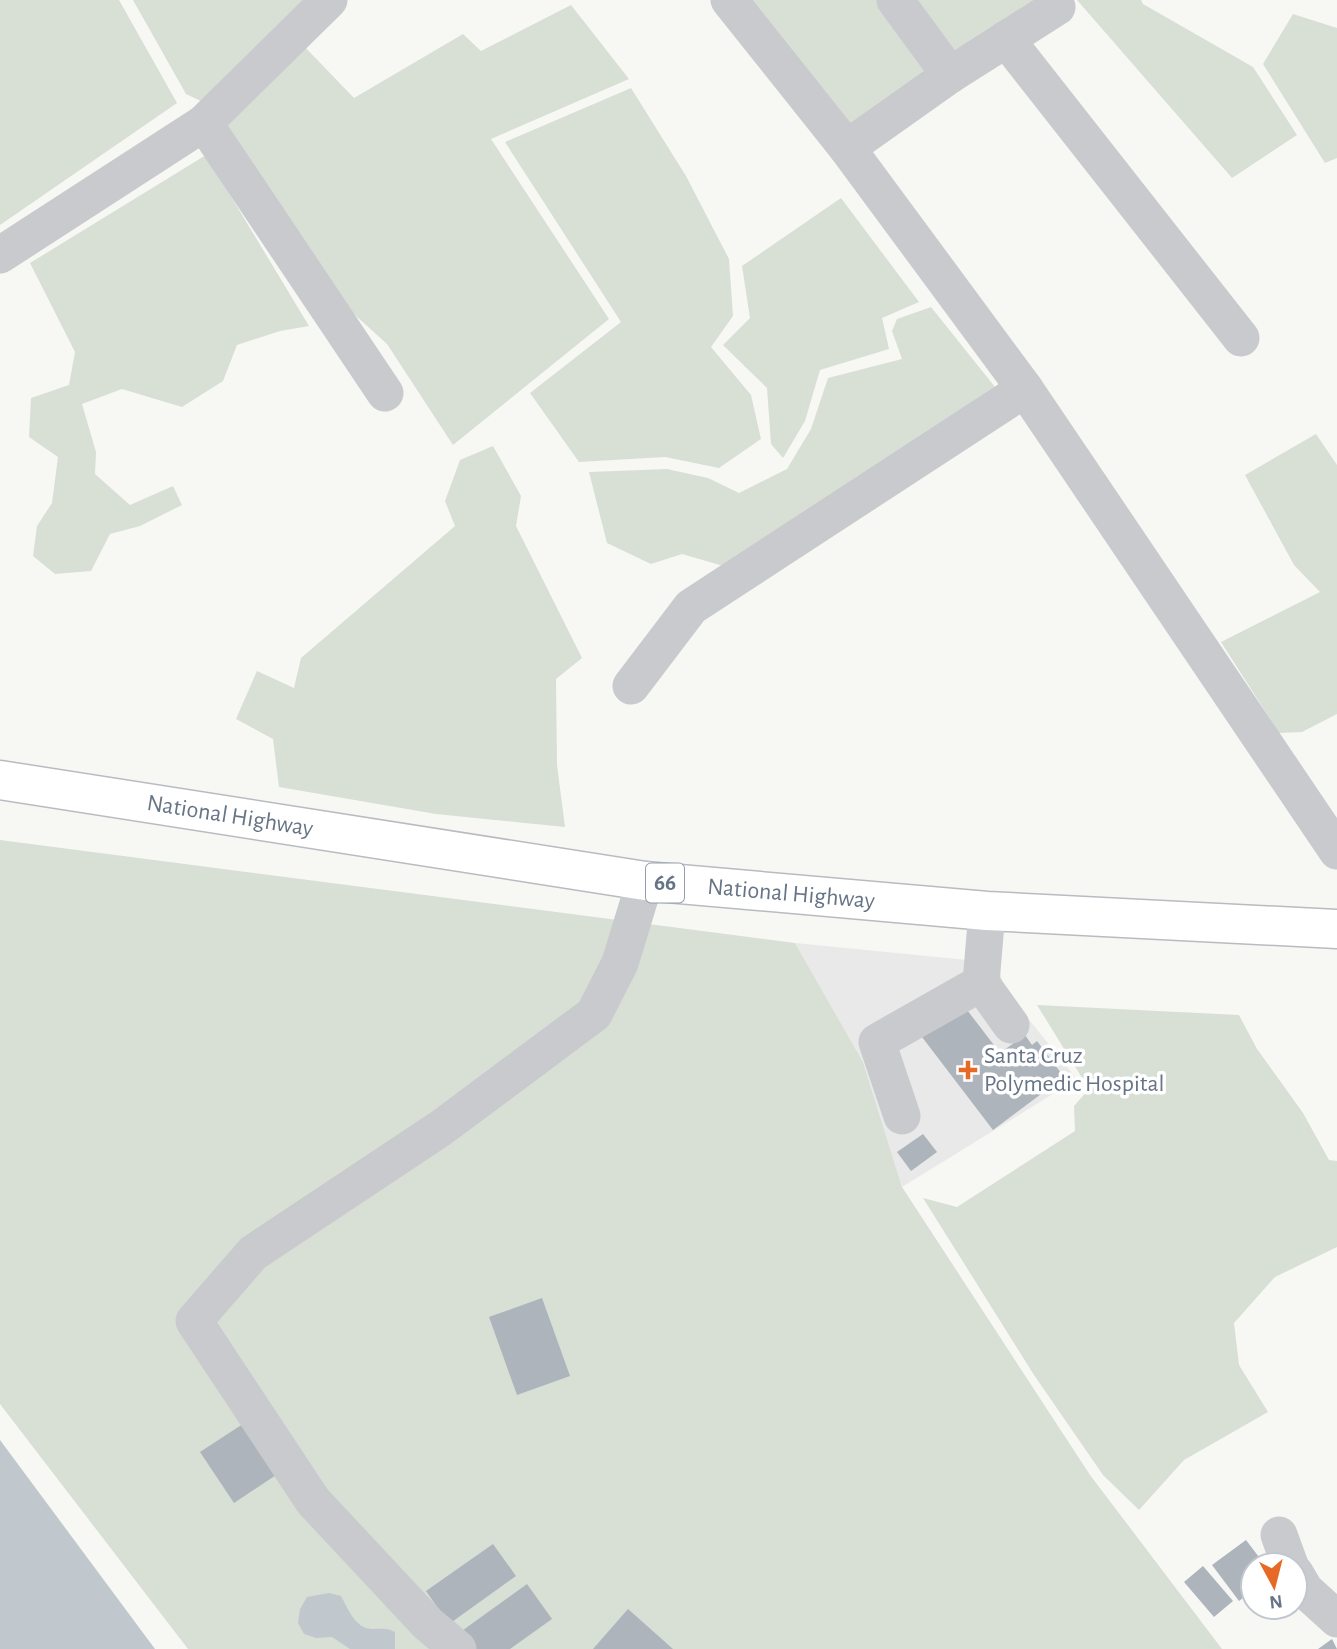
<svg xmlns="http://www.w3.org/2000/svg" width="1337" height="1649" font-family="'Alegreya Sans',sans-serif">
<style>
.built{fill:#e8e9e8}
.green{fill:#d8dfd5}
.water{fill:#c0c8cd}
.building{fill:#adb4bb}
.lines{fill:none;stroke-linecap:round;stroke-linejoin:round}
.major-casing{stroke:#b8bbc0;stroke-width:41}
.minor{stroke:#c8cace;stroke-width:37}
.major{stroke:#fff;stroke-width:38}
.poi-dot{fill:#e66a26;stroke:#fff;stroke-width:2.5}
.labels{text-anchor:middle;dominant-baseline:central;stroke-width:7;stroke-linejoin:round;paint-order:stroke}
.shield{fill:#fff;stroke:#949eaa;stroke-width:2}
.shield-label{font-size:23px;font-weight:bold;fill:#667486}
.street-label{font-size:24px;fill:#667486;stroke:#fff}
.poi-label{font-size:24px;fill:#667486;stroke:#fff;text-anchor:start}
</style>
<rect width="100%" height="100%" fill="#f7f8f4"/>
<!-- built -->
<path class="built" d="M795 943 997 963 1005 990 1077 1079 902 1187 863 1062Z"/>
<!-- green -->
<g class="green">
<path d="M0 0H119L177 103 0 225Z"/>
<path d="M133 0H313L205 103 186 94Z"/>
<path d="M747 0H1048L847 135Z"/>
<path d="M1077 0H1141L1143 4 1253 67 1297 135 1232 178Z"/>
<path d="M571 5 629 79 491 139 609 319 453 445 387 344 335 297 220 125 302 44 354 98 463 34 481 51Z"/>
<path d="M1293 14 1337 28V158L1325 163 1263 64Z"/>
<path d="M631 88 686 176 729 259 733 316 711 347 751 395 761 439 719 468 665 457 579 462 530 393 621 322 505 142Z"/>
<path d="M206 155 309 326 280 331 237 345 223 381 182 407 122 389 82 404 96 452 95 474 130 505 173 486 182 505 140 526 110 534 91 571 55 574 33 556 37 526 52 503 58 457 29 437 31 398 69 385 75 352 30 263Z"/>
<path d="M841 198 919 302 882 318 889 349 820 370 805 421 783 458 771 444 767 388 723 345 750 318 742 266Z"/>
<path d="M931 307 995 387 727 567 682 554 651 564 607 543 589 472 667 469 708 478 739 493 787 469 811 429 828 378 902 359 892 331 897 319Z"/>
<path d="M1316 434 1337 465V714L1302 732 1279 733 1221 642 1320 592 1294 565 1245 475Z"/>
<path d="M493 446 521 496 516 526 582 658 556 679 557 765 565 827 436 814 279 787 273 739 236 719 257 671 294 688 301 658 455 526 445 501 460 460Z"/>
<path d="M0 840 795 943 863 1062 902 1187 1090 1475 1222 1649H188L0 1404Z"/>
<path d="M1037 1005 1239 1015 1257 1049 1303 1113 1329 1160 1337 1161V1247L1275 1277 1234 1323 1239 1365 1268 1412 1184 1460 1139 1510 1103 1475 1034 1375 923 1198 957 1207 1075 1131 1074 1106 1089 1089Z"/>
</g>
<!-- water -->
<g class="water">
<path d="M0 1440 155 1649H0Z"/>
<path d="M329 1593 341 1596C347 1607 354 1624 366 1628 377 1631 382 1626 395 1632V1649H350L332 1637 316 1638 304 1634 298 1623 300 1609 307 1597Z"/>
</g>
<!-- building -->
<g class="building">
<path d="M964 1006 1000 1053 1025 1035 1032 1045 1037 1041 1064 1077 993 1130 922 1037Z"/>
<path d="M923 1134 937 1152 911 1171 897 1152Z"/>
<path d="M542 1298 570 1376 517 1395 489 1317Z"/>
<path d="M249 1420 282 1471 234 1503 200 1452Z"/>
<path d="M1246 1540 1265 1565H1253V1590L1239 1601 1212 1565Z"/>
<path d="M493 1544 516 1576 449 1624 426 1591Z"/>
<path d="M1203 1566 1233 1601 1214 1617 1184 1582Z"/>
<path d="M527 1584 552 1619 510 1649H470L459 1633Z"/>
<path d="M628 1609 673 1649H593Z"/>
<path d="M1332 1639 1337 1649H1318Z"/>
</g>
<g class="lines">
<defs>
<path id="major" d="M0 780 645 881 987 911 1337 929"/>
</defs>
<!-- major casing -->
<use href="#major" class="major-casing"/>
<!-- minor -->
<g class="minor">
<path d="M729 0 847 148 1025 389 1337 851"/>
<path d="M895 0 950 75"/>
<path d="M1006 39 1241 338"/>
<path d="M204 123 385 393"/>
<path d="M847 148 950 75 1057 7"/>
<path d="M0 255 204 123 329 0"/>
<path d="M631 686 691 607 1025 389"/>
<path d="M981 983 987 911"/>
<path d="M902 1116 877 1042 981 983 1011 1025"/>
<path d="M1279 1535 1290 1565"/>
<path d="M1295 1573 1305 1590 1337 1619"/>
<path d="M458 1649 428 1624 313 1501 194 1321 253 1253 441 1128 594 1014 620 963 645 881"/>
</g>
<!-- major -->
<use href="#major" class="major"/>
</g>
<!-- markers -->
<path class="poi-dot" d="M964.5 1059.5h7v7h7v7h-7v7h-7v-7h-7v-7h7z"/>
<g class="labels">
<!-- shield labels -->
<rect class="shield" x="646" y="863.5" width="38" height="39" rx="5"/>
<g class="shield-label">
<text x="665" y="883">66</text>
</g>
<!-- street labels -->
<g class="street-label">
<text transform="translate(230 816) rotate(9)">National Highway</text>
<text transform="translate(791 894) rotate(5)">National Highway</text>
</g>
<!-- poi labels -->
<g class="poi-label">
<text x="984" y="1056">Santa Cruz<tspan x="984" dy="28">Polymedic Hospital</tspan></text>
</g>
</g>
<!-- north arrow -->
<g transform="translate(1274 1586) rotate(173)"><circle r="33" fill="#ffffff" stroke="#c2c7cf" stroke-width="2"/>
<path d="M0-5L12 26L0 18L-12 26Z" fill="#e66a26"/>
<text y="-10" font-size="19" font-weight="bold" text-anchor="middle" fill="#667486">N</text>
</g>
</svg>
